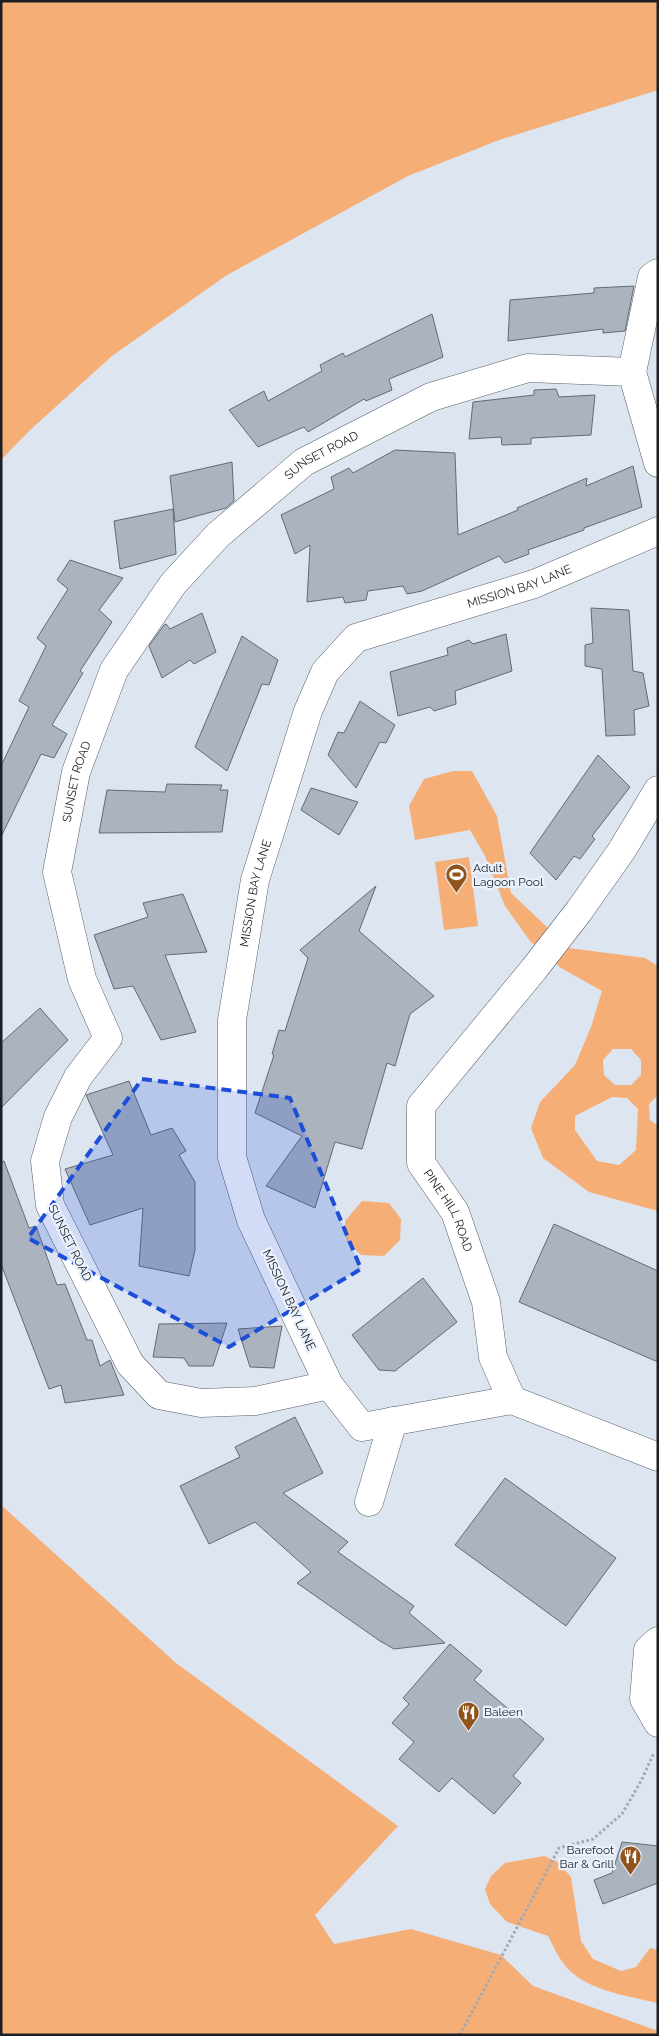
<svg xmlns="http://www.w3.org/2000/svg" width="659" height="2036" font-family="Raleway,sans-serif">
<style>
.water{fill:#f5ae76;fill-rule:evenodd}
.building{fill:#abb3be;stroke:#636a74}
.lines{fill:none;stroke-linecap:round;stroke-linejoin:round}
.minor-casing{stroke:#585f69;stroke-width:29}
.path{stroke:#a2a9b2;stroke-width:3;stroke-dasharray:2.5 2.5;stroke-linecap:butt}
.minor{stroke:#fff;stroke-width:28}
.marked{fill:#1d4ed8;fill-opacity:0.2;stroke:#1d4ed8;stroke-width:4;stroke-dasharray:10 6;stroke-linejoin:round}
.labels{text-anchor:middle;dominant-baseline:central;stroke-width:4.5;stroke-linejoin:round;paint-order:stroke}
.street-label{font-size:12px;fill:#1c1f23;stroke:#eaf2fe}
.poi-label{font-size:12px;fill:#1c1f23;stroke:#eaf2fe;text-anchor:start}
</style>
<rect width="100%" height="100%" fill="#dde5f1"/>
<!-- water -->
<g class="water">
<path d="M1 1H658V90L499 140 408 176 227 275 112 356 29 431 1 460Z"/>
<path d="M453 771H472L497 816 511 893 569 948 645 958 658 966V1095L649 1104 650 1120 658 1126V1211L589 1192 543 1158 531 1128 540 1102 575 1065 591 1027 602 991 561 968 530 941 505 906 485 856 470 830 415 840 409 806 424 779ZM613 1049H631L641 1060V1075L631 1085H615L604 1075 603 1060ZM612 1097 627 1098 638 1109 636 1150 619 1165 597 1161 575 1130V1116Z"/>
<path d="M469 857 478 926 444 930 435 862Z"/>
<path d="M362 1201 389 1203 401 1219 400 1240 384 1256 361 1255 347 1242 345 1221Z"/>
<path d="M1 1505 176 1663 398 1826 315 1915 334 1944 411 1929 501 1955 533 1986 658 2031V2035H1Z"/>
<path d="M544 1856 558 1862 571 1877 581 1941 593 1959 621 1971 636 1967 650 1948 658 1950V2003C628 1996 582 1990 563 1963 557 1955 553 1945 548 1936L507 1922 490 1904 485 1889 491 1876 505 1863Z"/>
</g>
<!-- building -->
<g class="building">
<path d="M634 286 625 331 603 333V329L508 341 510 300 594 293V288Z"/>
<path d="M432 314 443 357 389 379 392 390 366 401 364 399 308 432 304 427 258 447 229 410 264 391 268 401 322 371 320 365 343 353 345 357Z"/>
<path d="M556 389 559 397 595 395 591 435 531 438V444L502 445 501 437 469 439 473 402 534 395V390Z"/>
<path d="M395 450 455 453 458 535 518 510 517 508 587 478 586 486 633 466 642 507 584 528V530L528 550 529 554 505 563 499 556 422 591 407 594 403 586 368 591 366 600 345 603 343 597 307 602 310 545 295 554 281 515 334 489 331 477 349 468 353 473Z"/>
<path d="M232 462 234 501 226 508 175 522 170 476Z"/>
<path d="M173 509 176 554 120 569 114 521Z"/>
<path d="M70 560 123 578 99 610 112 622 80 671 83 673 52 725 67 734 54 758 41 754 1 837V766L29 707 19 701 46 646 37 638 68 589 57 580Z"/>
<path d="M591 608 629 610 633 671 643 673 649 706 634 710 635 735 606 736 602 669 585 666V645L593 643Z"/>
<path d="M202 613 216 652 194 664 190 660 162 678 149 646 164 625 166 624 170 629Z"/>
<path d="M506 634 512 671 455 691 456 704 434 711 430 707 398 716 390 672 448 655 447 648 469 640 473 644Z"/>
<path d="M242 636 278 660 269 685 262 684 227 771 195 747Z"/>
<path d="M360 701 395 725 386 743 380 742 356 788 328 755 338 732 344 733Z"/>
<path d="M598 755 630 787 592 836 595 839 580 859 574 856 556 880 530 853Z"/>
<path d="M167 784 222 785 220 790H228L222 832 99 833 107 790 165 792Z"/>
<path d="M311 788 358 802 339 835 301 810Z"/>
<path d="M376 886 359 931 434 996 410 1014 395 1066 387 1063 362 1149 335 1142 315 1208 266 1186 302 1136 255 1113 274 1055 272 1054 279 1030 285 1031 308 958 300 950Z"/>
<path d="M183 894 207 952 165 955 196 1032 161 1040 133 986 114 989 94 935 148 917 143 903Z"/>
<path d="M40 1008 68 1040 1 1108V1043Z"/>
<path d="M129 1081 151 1135 172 1128 186 1151 179 1155 195 1182V1250L189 1276 139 1266 143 1208 90 1225 65 1169 113 1155 86 1095Z"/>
<path d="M4 1161 29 1228 36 1226 57 1285 65 1284 87 1340H92L100 1366 110 1360 124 1395 65 1403 61 1385 49 1389 1 1264V1162Z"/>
<path d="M554 1224 658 1271V1362L519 1302Z"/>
<path d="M423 1278 457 1322 395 1371 379 1370 352 1335Z"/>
<path d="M227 1323 213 1366H189L184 1358 153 1357 159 1324Z"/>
<path d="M282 1326 274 1368 250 1367 238 1329Z"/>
<path d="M295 1417 323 1473 283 1493 348 1542 338 1552 414 1606 409 1613 445 1643 394 1649 380 1641 297 1583 311 1572 255 1522 209 1544 180 1486 240 1457 235 1447Z"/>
<path d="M505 1478 616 1558 566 1626 455 1545Z"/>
<path d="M450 1644 482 1671 474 1680 544 1739 513 1776 521 1783 494 1814 452 1778 439 1792 399 1759 414 1742 392 1723 409 1704 403 1698Z"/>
<path d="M622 1842 658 1846V1883L603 1904 594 1880 612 1873Z"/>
</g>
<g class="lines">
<defs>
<g id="minor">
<path d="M632 372 652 277 658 273"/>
<path id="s1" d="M658 790 622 850 579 911 534 969 421 1106V1163L455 1212 486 1302 493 1357 512 1400 658 1457"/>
<path id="s2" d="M329 1385 255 1401 201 1403 159 1395 130 1364 50 1205 45 1161 58 1117 78 1077 108 1038 82 979 57 872 76 772 114 670 173 584 218 535 304 462 431 397 528 368 632 372 658 463"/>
<path id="s3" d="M512 1400 362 1427 329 1385 251 1220 232 1157V1020L255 880 308 711 325 672 356 638 534 584 658 531"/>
<path d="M369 1502 393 1421"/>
<path d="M658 1641 648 1650 644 1699 658 1723"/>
</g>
</defs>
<!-- minor casing -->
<use href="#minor" class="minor-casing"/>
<!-- path -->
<path class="path" d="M460 2035 559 1848 593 1839 622 1814 641 1781 654 1753"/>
<!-- minor -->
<use href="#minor" class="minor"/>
</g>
<!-- marked area -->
<path class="marked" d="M142 1079 290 1098 361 1269 229 1347 28 1238Z"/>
<!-- icons -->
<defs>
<symbol id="stadium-pin" viewBox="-11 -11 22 30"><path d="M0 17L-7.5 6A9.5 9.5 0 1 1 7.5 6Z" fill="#915319" stroke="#eaf2fe"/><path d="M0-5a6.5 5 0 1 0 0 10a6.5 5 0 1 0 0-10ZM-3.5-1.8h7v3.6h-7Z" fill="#fff"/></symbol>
<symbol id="restaurant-pin" viewBox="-11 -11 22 30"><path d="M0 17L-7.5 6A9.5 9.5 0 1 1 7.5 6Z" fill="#915319" stroke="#eaf2fe"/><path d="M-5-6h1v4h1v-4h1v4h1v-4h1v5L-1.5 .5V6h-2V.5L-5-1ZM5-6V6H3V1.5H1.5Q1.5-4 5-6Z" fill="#fff"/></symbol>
</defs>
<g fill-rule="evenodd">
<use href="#stadium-pin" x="444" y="862" width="25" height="34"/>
<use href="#restaurant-pin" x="456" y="1700" width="25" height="34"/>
<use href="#restaurant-pin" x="618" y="1844" width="25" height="34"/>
</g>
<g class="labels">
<!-- street labels -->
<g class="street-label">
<text stroke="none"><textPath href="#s2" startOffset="1264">SUNSET ROAD</textPath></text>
<text stroke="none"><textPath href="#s3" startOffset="1170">MISSION BAY LANE</textPath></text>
<text stroke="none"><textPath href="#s2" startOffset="844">SUNSET ROAD</textPath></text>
<text stroke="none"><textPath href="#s3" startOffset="720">MISSION BAY LANE</textPath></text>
<text stroke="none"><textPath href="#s1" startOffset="508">PINE HILL ROAD</textPath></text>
<text transform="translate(70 1243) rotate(64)">SUNSET ROAD</text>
<text transform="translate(289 1300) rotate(65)">MISSION BAY LANE</text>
</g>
<!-- poi labels -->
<g class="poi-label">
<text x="473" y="868">Adult<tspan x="473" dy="14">Lagoon Pool</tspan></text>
<text x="484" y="1712">Baleen</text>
<text x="614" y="1850" text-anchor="end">Barefoot<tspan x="614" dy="14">Bar &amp; Grill</tspan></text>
</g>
</g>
<!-- border -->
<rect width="659" height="2036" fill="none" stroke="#1c1f23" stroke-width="5"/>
</svg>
